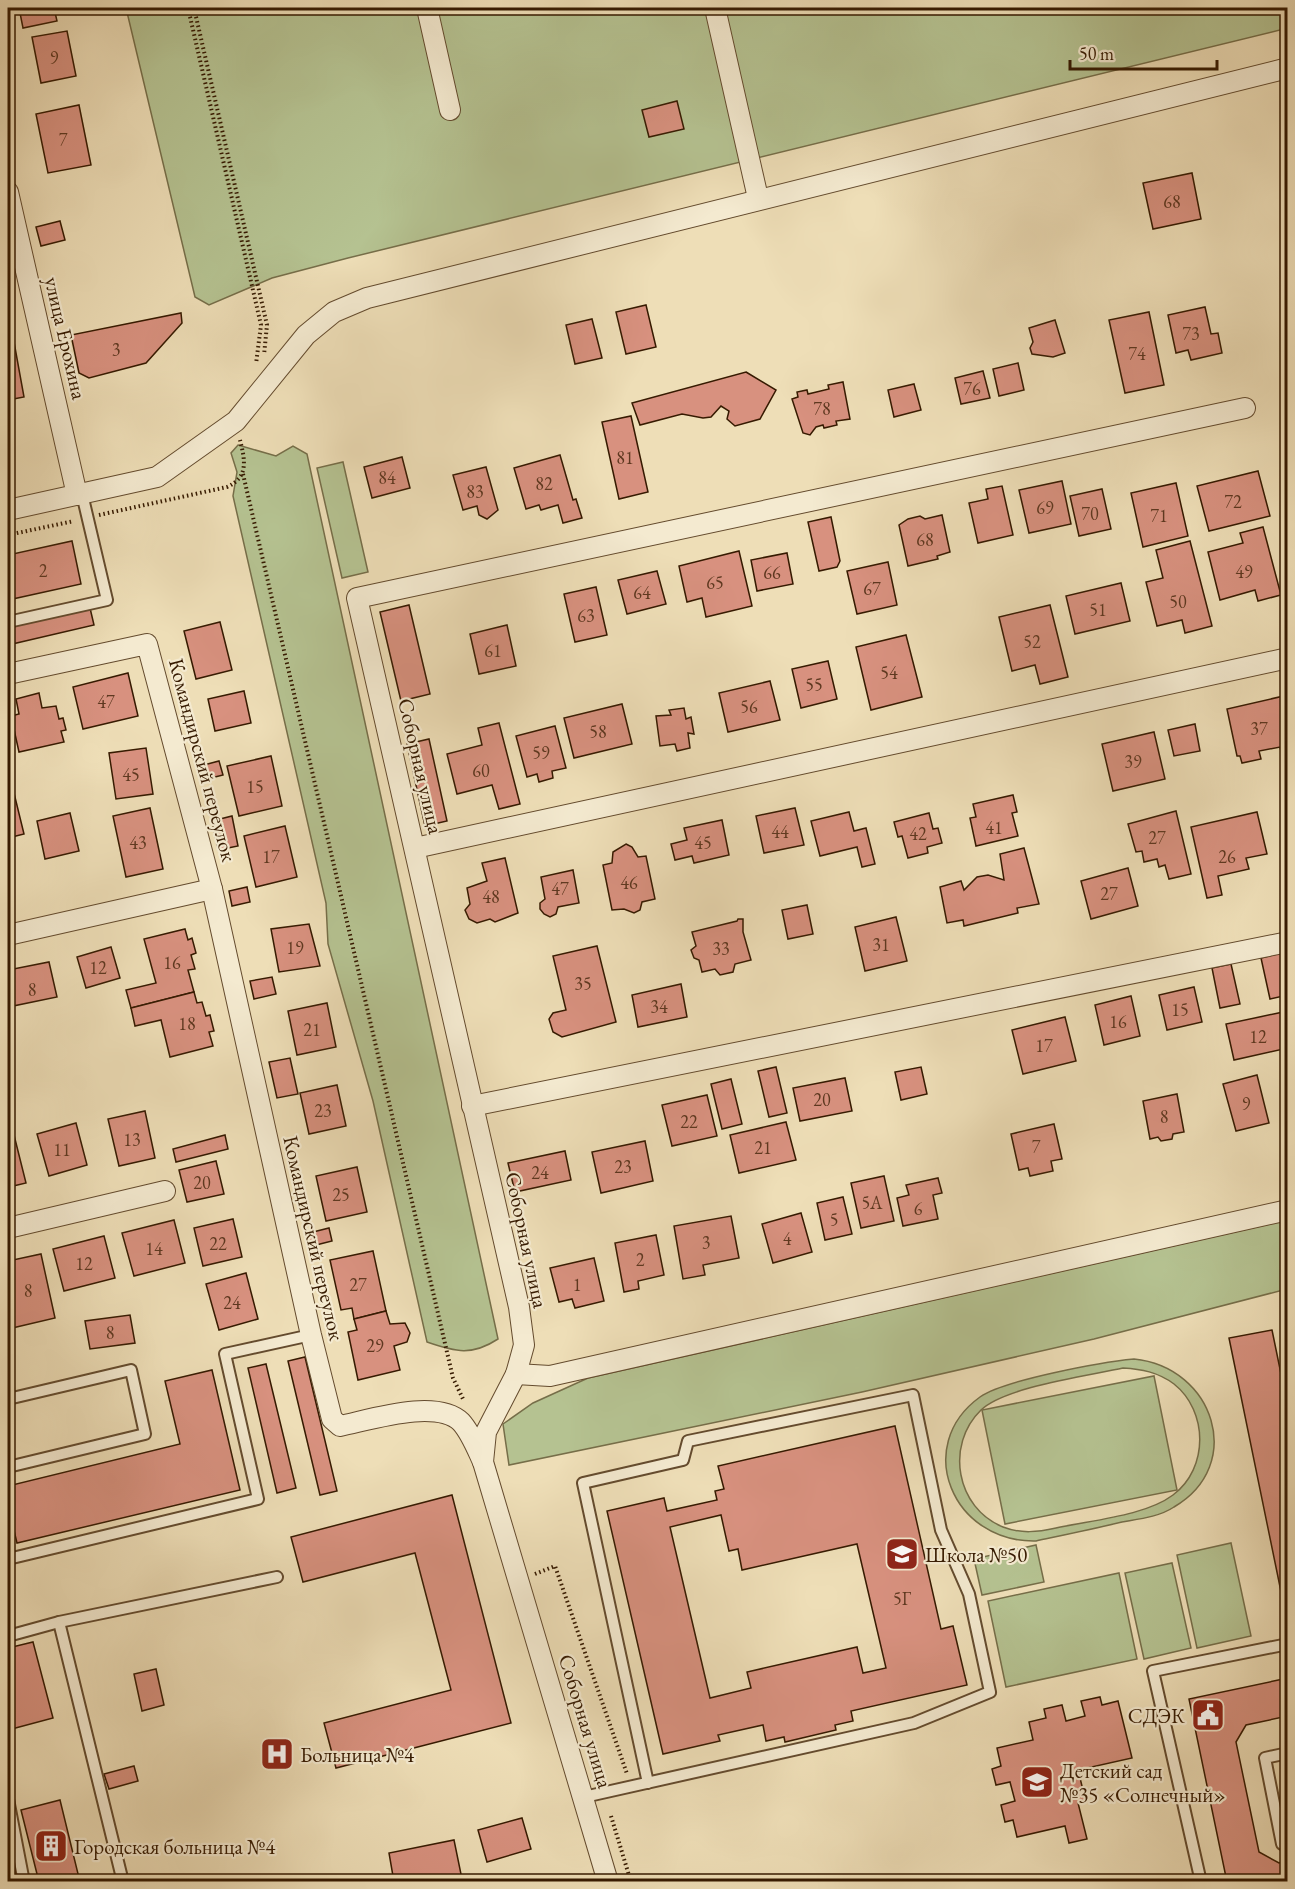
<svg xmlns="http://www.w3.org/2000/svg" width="1295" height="1889" font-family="'EB Garamond',serif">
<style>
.green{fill:#b5c291;stroke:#766e49;stroke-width:1.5;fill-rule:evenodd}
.building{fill:#d8917f;stroke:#361a01;stroke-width:1.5;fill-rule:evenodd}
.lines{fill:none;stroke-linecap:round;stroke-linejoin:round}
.service-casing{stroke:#644b2e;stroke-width:14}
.minor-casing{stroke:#644b2e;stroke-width:22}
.path{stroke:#361a01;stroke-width:4;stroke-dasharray:1.5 3;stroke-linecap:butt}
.service{stroke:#f4ead0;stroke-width:10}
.minor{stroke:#f4ead0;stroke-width:20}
.labels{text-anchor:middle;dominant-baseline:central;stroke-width:4.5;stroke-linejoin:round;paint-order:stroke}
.number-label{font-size:18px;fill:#5e3820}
.street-label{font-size:21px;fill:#361a01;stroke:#f4ead0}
.poi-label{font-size:21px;fill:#361a01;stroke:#f4ead0;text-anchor:start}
</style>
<rect width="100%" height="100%" fill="#eedeb7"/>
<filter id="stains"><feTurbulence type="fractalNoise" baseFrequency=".00333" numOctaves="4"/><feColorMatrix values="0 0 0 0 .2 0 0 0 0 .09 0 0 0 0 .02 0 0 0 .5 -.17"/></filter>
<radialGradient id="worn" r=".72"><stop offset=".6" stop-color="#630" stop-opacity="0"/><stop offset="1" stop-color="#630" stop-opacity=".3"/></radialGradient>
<!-- green -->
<g class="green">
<path d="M126 8H1287L1288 28 348 258 272 278 209 305 195 297Z"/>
<path d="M238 445 276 456 293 446 307 454 498 1339C472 1356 456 1352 427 1342L373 1101 328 944 326 903 233 496 237 472 231 453Z"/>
<path d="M343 462 368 572 342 578 317 468Z"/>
<path d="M1287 1220V1289L1094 1339 862 1392 509 1465 503 1424 533 1403 588 1378Z"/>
<path d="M1134 1359C1214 1367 1246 1465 1174 1507 1159 1517 1139 1519 1122 1522 1093 1529 1064 1535 1036 1541 953 1543 912 1446 980 1397 1004 1380 1102 1362 1134 1359ZM1123 1368C1141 1369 1158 1372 1174 1384 1208 1411 1209 1468 1173 1495 1145 1516 1092 1520 1056 1528 1038 1532 1021 1534 1003 1527 956 1508 945 1445 981 1410 1005 1387 1087 1376 1123 1368Z"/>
<path d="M1154 1376 1177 1490 1005 1524 982 1410Z"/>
<path d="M1231 1543 1251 1636 1197 1648 1177 1555Z"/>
<path d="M1036 1545 1044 1582 982 1595 974 1559Z"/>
<path d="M1172 1563 1191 1648 1144 1659 1125 1573Z"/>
<path d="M1119 1573 1137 1659 1006 1687 988 1601Z"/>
</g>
<!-- building -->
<g class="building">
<path d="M19 8H54L57 21 23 28Z"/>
<path d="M67 31 76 76 41 83 32 37Z"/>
<path d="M677 101 684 129 649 137 642 110Z"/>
<path d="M79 105 91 165 48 173 36 114Z"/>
<path d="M1192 173 1201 219 1153 229 1143 183Z"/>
<path d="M60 221 65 240 41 246 36 227Z"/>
<path d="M646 305 656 347 626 354 616 312Z"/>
<path d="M1205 307 1211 334 1218 333 1222 353 1191 360 1188 350 1176 353 1168 315Z"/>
<path d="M1149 312 1164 385 1125 393 1109 320Z"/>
<path d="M181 313 182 323 146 363 89 378 79 373 71 335Z"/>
<path d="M592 319 602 358 575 364 566 325Z"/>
<path d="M1055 320 1065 353 1053 357 1032 354 1030 348 1033 342 1029 328Z"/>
<path d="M14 342 24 397 8 400V343Z"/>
<path d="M1018 363 1024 390 999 396 993 369Z"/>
<path d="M983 371 990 398 961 404 955 378Z"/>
<path d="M746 372 776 390 760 419 735 426 727 419 729 411 721 406 711 417 703 418 682 414 640 425 632 403Z"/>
<path d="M843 382 850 419 836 421 837 425 824 428 823 425 816 427 810 435 803 433 792 399 798 397 797 392 807 390 808 394 829 389 828 385Z"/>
<path d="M914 384 921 410 894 417 888 390Z"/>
<path d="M631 416 648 492 619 499 602 422Z"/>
<path d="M560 455 573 500 576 499 582 518 563 523 558 505 541 510 539 505 526 509 514 468Z"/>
<path d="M402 457 410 488 372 498 364 467Z"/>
<path d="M486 467 498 510 487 519 479 515 477 506 463 510 453 475Z"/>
<path d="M1258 471 1270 516 1209 531 1197 486Z"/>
<path d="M1062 481 1071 524 1029 533 1019 490Z"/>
<path d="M1176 483 1188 536 1143 547 1131 493Z"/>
<path d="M1002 486 1013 535 978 543 969 503 988 499 986 489Z"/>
<path d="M1102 489 1111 529 1079 536 1070 496Z"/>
<path d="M942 515 950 552 937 556 938 559 908 566 899 525 908 519 920 516 925 519Z"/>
<path d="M831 517 840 561 837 567 819 571 808 522Z"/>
<path d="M1263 527 1281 595 1258 601 1255 590 1220 600 1208 552 1243 543 1240 533Z"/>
<path d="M72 541 81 584 8 600V555Z"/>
<path d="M1190 541 1212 626 1185 633 1182 620 1157 626 1146 582 1163 578 1156 550Z"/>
<path d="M739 551 752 606 706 617 702 598 687 602 679 566Z"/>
<path d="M787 553 793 584 757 591 751 560Z"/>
<path d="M888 562 897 605 857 614 847 571Z"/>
<path d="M657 571 666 604 627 614 618 580Z"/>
<path d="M1121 583 1130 621 1075 634 1066 596Z"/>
<path d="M596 587 607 635 575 642 564 594Z"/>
<path d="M409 605 430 694 401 701 380 612Z"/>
<path d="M1050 605 1068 677 1040 684 1035 665 1012 671 999 617Z"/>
<path d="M90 608 94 625 8 645V627Z"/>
<path d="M220 622 232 670 196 679 184 631Z"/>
<path d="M507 625 516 666 479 674 470 634Z"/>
<path d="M906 635 922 697 871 710 856 647Z"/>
<path d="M828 661 837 699 801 708 792 669Z"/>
<path d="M128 673 138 716 83 729 73 687Z"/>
<path d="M770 681 780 720 728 732 719 693Z"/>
<path d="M244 691 251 723 215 731 208 699Z"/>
<path d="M39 693 42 708 56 706 59 719 63 718 66 730 61 731 64 742 19 752 11 716 19 714 16 699Z"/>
<path d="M1288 695V780L1280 747 1259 751 1261 759 1242 763 1240 756H1237L1227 709Z"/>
<path d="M622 704 632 744 574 758 564 718Z"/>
<path d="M684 708 686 719 691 717 694 734 688 733 690 748 677 751 675 744 660 746 656 716 671 715 669 710Z"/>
<path d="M499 723 520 804 499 809 492 785 457 794 447 754 482 745 478 728Z"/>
<path d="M1195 724 1200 751 1174 756 1168 730Z"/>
<path d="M555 726 566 768 552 771 553 778 539 782 537 774 527 777 516 736Z"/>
<path d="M1154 732 1165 779 1113 791 1102 744Z"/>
<path d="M429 739 447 821 425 826 407 744Z"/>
<path d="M146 748 153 794 116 799 109 753Z"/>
<path d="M271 756 282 806 239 816 227 766Z"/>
<path d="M219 761 223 775 203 780 200 766Z"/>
<path d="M13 789 24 834 8 838V790Z"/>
<path d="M1013 795 1017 812 1012 813 1018 836 976 846 970 818 976 817 973 804Z"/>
<path d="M150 808 163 869 126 877 113 816Z"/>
<path d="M795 808 804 845 764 853 756 816Z"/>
<path d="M1176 811 1191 874 1169 879 1165 865 1159 867 1157 859 1144 862 1142 851 1136 852 1128 824Z"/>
<path d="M849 812 854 831 866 828 875 864 862 867 857 847 820 856 811 821Z"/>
<path d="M1257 812 1267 854 1246 858 1249 869 1218 876 1222 895 1207 898 1191 827Z"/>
<path d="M70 813 79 851 45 859 37 821Z"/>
<path d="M929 813 933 829 938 828 942 843 927 847 928 853 908 858 902 836 898 837 894 822Z"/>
<path d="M232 816 238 846 218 850 212 821Z"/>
<path d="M722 820 729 855 694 863 692 856 675 860 671 844 687 840 684 828Z"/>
<path d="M285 826 297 877 256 887 244 836Z"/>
<path d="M626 844 632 847 638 857 646 856 655 899 642 902 640 910 634 913 624 909 612 910 603 865 612 863 613 852Z"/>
<path d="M1024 848 1039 904 1017 908 1018 913 964 926 963 920 947 923 940 887 961 881 964 890 977 877 988 875 1004 880 1000 854Z"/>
<path d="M505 858 518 913 495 922 490 919 477 923 469 919 465 910 470 904 467 888 487 881 482 863Z"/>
<path d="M1128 868 1138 906 1091 919 1081 881Z"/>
<path d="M573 870 579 903 558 907 556 914 550 917 544 914 540 909V903L545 899 541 877Z"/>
<path d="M247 887 250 902 232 906 229 891Z"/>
<path d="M807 905 813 934 788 939 782 910Z"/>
<path d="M896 917 907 961 865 971 855 927Z"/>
<path d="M738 919H743V932L751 960 735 964 733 972 720 975 715 969 702 972 699 960 694 958 691 950 696 946 692 932 737 921Z"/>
<path d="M309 924 320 966 279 972 271 929Z"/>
<path d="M185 929 188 940 192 938 196 953 191 955 195 969 188 970 194 992 131 1008 126 990 156 983 144 939Z"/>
<path d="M597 946 616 1022 562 1037 553 1032 549 1019 553 1013 566 1010 553 956Z"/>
<path d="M111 947 120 978 86 988 77 957Z"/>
<path d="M1281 953 1288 979V995L1270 999 1261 958Z"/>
<path d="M49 962 57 997 13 1006 8 970Z"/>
<path d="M1231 964 1240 1004 1220 1008 1212 968Z"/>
<path d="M272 977 276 994 254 999 250 981Z"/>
<path d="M681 984 687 1017 638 1027 632 995Z"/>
<path d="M1194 987 1202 1022 1167 1030 1159 995Z"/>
<path d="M194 992 197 1003 202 1002 206 1016 210 1015 214 1031 209 1032 213 1046 170 1057 161 1020 135 1026 131 1008Z"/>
<path d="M1131 996 1140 1036 1104 1045 1095 1005Z"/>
<path d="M327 1003 336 1047 297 1055 288 1011Z"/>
<path d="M1288 1011V1048L1234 1060 1226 1024Z"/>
<path d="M1065 1017 1076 1061 1023 1074 1012 1030Z"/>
<path d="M290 1058 298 1094 277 1098 269 1062Z"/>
<path d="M776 1067 787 1113 769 1117 758 1071Z"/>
<path d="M921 1067 927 1094 901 1100 895 1072Z"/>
<path d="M1257 1075 1269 1123 1236 1131 1223 1084Z"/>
<path d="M845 1078 852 1111 800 1121 793 1088Z"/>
<path d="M731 1079 742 1124 722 1129 711 1084Z"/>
<path d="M337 1085 346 1126 309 1134 300 1093Z"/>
<path d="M1177 1094 1184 1132 1173 1134 1172 1139 1161 1141 1158 1137 1150 1139 1143 1101Z"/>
<path d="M707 1095 717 1136 672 1146 662 1105Z"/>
<path d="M145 1111 155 1158 119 1166 108 1119Z"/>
<path d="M786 1122 796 1160 739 1173 730 1135Z"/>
<path d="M76 1123 87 1165 49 1176 37 1134Z"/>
<path d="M1054 1124 1062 1159 1051 1161 1053 1171 1030 1176 1028 1168 1019 1170 1011 1134Z"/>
<path d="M13 1131 26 1183 9 1187 8 1132Z"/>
<path d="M225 1135 228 1149 176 1162 173 1149Z"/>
<path d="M645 1141 653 1181 601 1193 592 1152Z"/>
<path d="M565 1151 571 1180 515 1192 508 1163Z"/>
<path d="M216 1161 224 1194 187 1202 179 1170Z"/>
<path d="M357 1167 367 1212 326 1221 316 1176Z"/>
<path d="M884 1176 894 1221 861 1228 851 1183Z"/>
<path d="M938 1178 942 1193 933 1195 938 1219 903 1226 897 1198 909 1195 906 1185Z"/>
<path d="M843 1197 852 1234 825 1240 817 1203Z"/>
<path d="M801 1213 812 1252 773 1263 762 1224Z"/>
<path d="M731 1216 739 1258 703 1265 705 1275 683 1279 674 1226Z"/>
<path d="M233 1219 242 1257 203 1266 194 1228Z"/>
<path d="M174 1220 185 1263 134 1276 122 1233Z"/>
<path d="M329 1228 332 1241 308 1247 305 1234Z"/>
<path d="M656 1235 664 1275 638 1281 639 1289 624 1292 615 1243Z"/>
<path d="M104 1236 115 1278 64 1291 53 1249Z"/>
<path d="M373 1251 386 1311 354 1319 352 1308 341 1310 330 1260Z"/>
<path d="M41 1254 55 1318 8 1329V1261Z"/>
<path d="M594 1258 604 1301 575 1308 572 1299 559 1302 550 1268Z"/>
<path d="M246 1273 258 1319 219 1330 206 1284Z"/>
<path d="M386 1311 390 1324 405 1323 410 1333 407 1342 394 1346 400 1370 358 1380 348 1332 357 1330 354 1319Z"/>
<path d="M130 1315 135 1343 90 1349 85 1321Z"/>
<path d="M1272 1330 1288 1408 1287 1621 1229 1338Z"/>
<path d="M305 1357 337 1491 320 1495 288 1361Z"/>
<path d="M266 1364 296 1488 277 1493 248 1368Z"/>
<path d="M212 1370 240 1490 17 1543 8 1505V1486L180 1444 165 1381Z"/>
<path d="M895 1426 941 1629 953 1626 967 1685 851 1711 853 1721 835 1725 836 1730 785 1742 784 1737 766 1741 763 1725 718 1735 720 1741 663 1754 607 1511 664 1498 667 1511 717 1500 715 1491 724 1489 718 1466ZM721 1515 729 1551 738 1549 742 1570 857 1544 886 1668 863 1673 857 1647 747 1672 751 1688 710 1698 670 1527Z"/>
<path d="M452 1495 511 1723 336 1768 324 1723 451 1690 415 1553 303 1582 291 1537Z"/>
<path d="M33 1642 53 1718 8 1730V1648Z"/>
<path d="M156 1669 164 1705 142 1711 134 1674Z"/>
<path d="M1288 1678V1716L1246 1725 1236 1742 1259 1852 1279 1863 1288 1861V1882H1227L1189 1699Z"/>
<path d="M1100 1697 1102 1705 1118 1701 1132 1758 1078 1770 1086 1802 1078 1803 1087 1839 1069 1843 1065 1826 1017 1837 1013 1820 1005 1822 1001 1805 1015 1801 1010 1782 996 1785 992 1769 1001 1766 997 1748 1033 1740 1029 1722 1046 1718 1044 1709 1062 1705 1066 1721 1085 1716 1081 1701Z"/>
<path d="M134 1766 138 1781 109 1789 104 1774Z"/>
<path d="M60 1800 80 1882H39L21 1810Z"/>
<path d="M522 1818 531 1849 487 1862 478 1830Z"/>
<path d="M454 1840 462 1879 394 1882 389 1853Z"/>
</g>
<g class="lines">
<defs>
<g id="service">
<path d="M8 622 107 600 82 494"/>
<path d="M8 1399 131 1370 145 1434 8 1467"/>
<path d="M8 1559 258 1499 225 1354 311 1335"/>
<path d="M59 1622 123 1882"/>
<path d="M8 1636 59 1622 277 1577"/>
<path d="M1288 1753 1265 1758 1282 1844 1288 1843"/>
<path d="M584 1797 914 1723 990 1692 969 1594 941 1530 913 1395 688 1441 683 1460 583 1483 648 1783"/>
<path d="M8 1799 24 1882"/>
<path d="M1201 1882 1153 1671 1288 1644"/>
</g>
<g id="minor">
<path d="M427 8 450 110"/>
<path d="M715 8 758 198"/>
<path d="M8 192 77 495"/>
<path d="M8 510 157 477 236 421 306 335 334 312 367 298 1288 68"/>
<path d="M8 674 147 644 212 889 311 1335 332 1419 340 1426C370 1420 436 1398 461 1422 471 1433 477 1449 483 1462"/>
<path d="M415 848 1288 658"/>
<path d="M8 935 212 889"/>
<path d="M472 1106 1288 942"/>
<path d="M8 1228 165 1191"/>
<path d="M516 1374 550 1376 1288 1210"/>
<path d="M608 1882 483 1462 486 1432 516 1374 524 1345 519 1307 357 598 1245 408"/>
</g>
</defs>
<!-- service casing -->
<use href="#service" class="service-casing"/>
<!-- minor casing -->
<use href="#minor" class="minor-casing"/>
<!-- path -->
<g class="path">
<path d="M188 8 261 325 256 364"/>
<path d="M194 8 267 325 264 355"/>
<path d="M243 474 453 1378 463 1399"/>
<path d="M99 515 227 487C249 477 245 460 240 440"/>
<path d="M8 535 74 521"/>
<path d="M535 1574 555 1566 627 1774"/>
<path d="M611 1816 631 1882"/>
</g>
<!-- service -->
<use href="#service" class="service"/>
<!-- minor -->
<use href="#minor" class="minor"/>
</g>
<!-- icons -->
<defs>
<symbol id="school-square" viewBox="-11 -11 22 22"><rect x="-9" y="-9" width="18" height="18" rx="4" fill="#8f2418" stroke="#f4ead0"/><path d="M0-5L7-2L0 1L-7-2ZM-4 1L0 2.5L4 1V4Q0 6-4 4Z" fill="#fff"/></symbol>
<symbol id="civic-square" viewBox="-11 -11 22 22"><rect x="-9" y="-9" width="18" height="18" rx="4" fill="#8f2418" stroke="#f4ead0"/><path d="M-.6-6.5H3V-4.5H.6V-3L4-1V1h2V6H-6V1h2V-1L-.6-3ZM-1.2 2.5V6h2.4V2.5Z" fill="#fff"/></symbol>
<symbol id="hospital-square" viewBox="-11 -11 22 22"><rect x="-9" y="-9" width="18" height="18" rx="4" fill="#8f2418" stroke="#f4ead0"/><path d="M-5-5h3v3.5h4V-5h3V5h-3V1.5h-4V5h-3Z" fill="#fff"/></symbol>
<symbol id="building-square" viewBox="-11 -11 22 22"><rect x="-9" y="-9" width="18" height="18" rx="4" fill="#8f2418" stroke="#f4ead0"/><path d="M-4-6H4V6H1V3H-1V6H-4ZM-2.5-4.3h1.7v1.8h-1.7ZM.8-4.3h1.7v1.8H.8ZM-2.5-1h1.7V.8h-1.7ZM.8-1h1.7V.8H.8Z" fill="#fff"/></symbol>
</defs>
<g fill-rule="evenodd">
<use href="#school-square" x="883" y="1535" width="38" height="38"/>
<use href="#civic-square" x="1189" y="1696" width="38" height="38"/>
<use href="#hospital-square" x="258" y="1735" width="38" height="38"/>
<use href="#school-square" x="1018" y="1763" width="38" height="38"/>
<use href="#building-square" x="32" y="1827" width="38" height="38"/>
</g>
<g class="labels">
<!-- number labels -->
<g class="number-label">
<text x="54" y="57">9</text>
<text x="63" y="139">7</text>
<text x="1172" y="201">68</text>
<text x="1191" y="333">73</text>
<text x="116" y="349">3</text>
<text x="1137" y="353">74</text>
<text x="972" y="388">76</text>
<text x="822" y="408">78</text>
<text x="625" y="457">81</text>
<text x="387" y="477">84</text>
<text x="544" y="483">82</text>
<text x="475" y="491">83</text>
<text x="1233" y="501">72</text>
<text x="1045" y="507">69</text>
<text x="1090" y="513">70</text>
<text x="1159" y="515">71</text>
<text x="925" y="539">68</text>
<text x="43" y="570">2</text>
<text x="1244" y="571">49</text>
<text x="772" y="572">66</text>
<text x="715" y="582">65</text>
<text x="872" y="588">67</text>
<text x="642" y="592">64</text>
<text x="1178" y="601">50</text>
<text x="1098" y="609">51</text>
<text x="586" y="615">63</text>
<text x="1032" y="641">52</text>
<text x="493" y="650">61</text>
<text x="889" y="672">54</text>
<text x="814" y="684">55</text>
<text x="106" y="701">47</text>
<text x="749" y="706">56</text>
<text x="1259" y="728">37</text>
<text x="598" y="731">58</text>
<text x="541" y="752">59</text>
<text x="1133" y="761">39</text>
<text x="481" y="770">60</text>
<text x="131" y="774">45</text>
<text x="255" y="786">15</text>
<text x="994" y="827">41</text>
<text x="780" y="831">44</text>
<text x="918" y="833">42</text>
<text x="1157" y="837">27</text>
<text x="138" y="842">43</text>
<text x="703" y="842">45</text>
<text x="271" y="856">17</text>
<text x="1227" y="856">26</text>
<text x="629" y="882">46</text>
<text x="560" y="888">47</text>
<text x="1109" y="893">27</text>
<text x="491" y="896">48</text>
<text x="881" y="944">31</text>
<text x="295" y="947">19</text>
<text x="721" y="948">33</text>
<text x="172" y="962">16</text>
<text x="98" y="967">12</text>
<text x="583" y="983">35</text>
<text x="32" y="989">8</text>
<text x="659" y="1006">34</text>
<text x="1180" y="1009">15</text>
<text x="1118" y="1021">16</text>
<text x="187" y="1023">18</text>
<text x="312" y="1029">21</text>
<text x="1258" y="1036">12</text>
<text x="1044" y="1045">17</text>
<text x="822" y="1099">20</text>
<text x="1246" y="1103">9</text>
<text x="323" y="1110">23</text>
<text x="1164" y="1116">8</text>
<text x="689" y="1121">22</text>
<text x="132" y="1139">13</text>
<text x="1036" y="1146">7</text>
<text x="763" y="1147">21</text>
<text x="62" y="1149">11</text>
<text x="623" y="1166">23</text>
<text x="540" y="1172">24</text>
<text x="202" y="1182">20</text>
<text x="341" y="1194">25</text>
<text x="872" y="1202">5А</text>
<text x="918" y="1208">6</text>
<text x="834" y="1219">5</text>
<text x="787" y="1238">4</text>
<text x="706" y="1242">3</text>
<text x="218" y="1243">22</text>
<text x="154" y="1248">14</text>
<text x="640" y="1259">2</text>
<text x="84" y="1263">12</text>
<text x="358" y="1284">27</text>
<text x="577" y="1284">1</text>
<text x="28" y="1290">8</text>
<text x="232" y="1302">24</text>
<text x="110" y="1332">8</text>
<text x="375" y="1345">29</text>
<text x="902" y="1598">5Г</text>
</g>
<!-- street labels -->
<g class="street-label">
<text transform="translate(66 338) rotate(77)">улица Ерохина</text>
<text transform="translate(203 760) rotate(75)">Командирский переулок</text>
<text transform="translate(421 766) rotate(77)">Соборная улица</text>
<text transform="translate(314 1238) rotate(77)">Командирский переулок</text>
<text transform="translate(527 1240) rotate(78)">Соборная улица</text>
<text transform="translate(586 1721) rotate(73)">Соборная улица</text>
</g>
<!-- poi labels -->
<g class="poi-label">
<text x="925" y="1554">Школа №50</text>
<text x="1185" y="1715" text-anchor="end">СДЭК</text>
<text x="300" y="1754">Больница №4</text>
<text x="1060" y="1770">Детский сад<tspan x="1060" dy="24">№35 «Солнечный»</tspan></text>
<text x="74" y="1846">Городская больница №4</text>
</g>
</g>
<!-- margin -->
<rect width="1295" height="1889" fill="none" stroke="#eedeb7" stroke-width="30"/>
<rect x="9" y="9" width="1277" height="1871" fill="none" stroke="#361a01" stroke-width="3"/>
<rect x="15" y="15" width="1265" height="1859" fill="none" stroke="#361a01" stroke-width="1.5"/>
<!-- scale -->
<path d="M1070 60v9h147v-9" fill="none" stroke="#361a01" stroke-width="3"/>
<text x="1079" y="60" font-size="18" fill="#361a01" stroke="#f4ead0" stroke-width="4.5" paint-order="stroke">50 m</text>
<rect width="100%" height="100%" filter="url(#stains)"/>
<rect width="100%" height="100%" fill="url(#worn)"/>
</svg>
